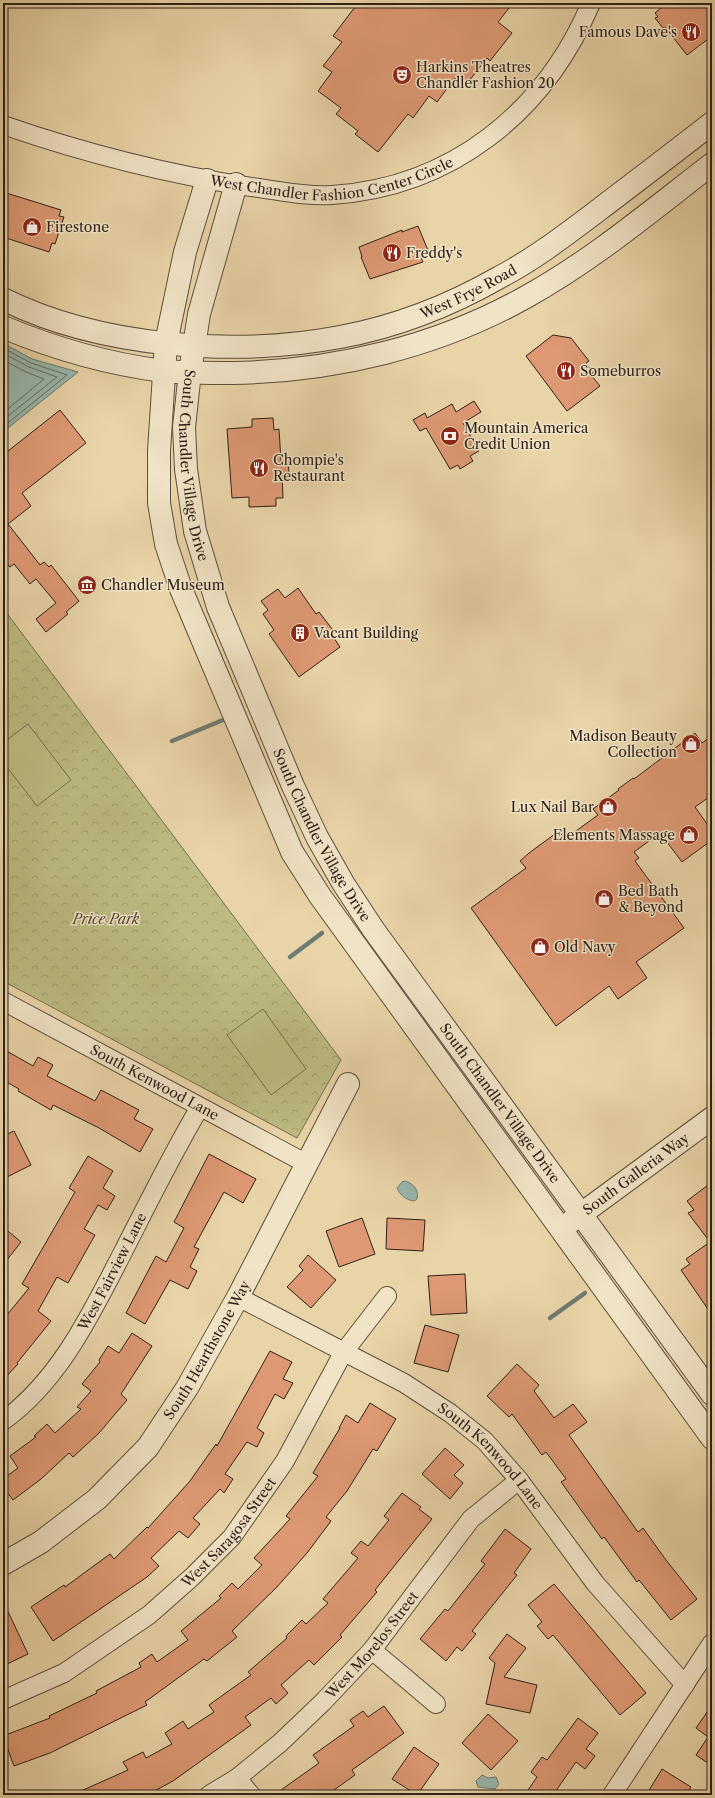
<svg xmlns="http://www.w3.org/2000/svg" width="715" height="1798" font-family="'Libre Caslon Text',serif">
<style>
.park{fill:url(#park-crowns);stroke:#766e4e}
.pitch{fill:#bdbb83;stroke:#766e4e}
.water{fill:#98b7ad;stroke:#6e7b72}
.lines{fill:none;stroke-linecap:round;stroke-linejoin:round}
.shore{stroke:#646c63;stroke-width:1}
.stream{stroke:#6e7b72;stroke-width:4.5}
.building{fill:#de9974;stroke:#2f2119}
.minor-casing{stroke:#5e4e3d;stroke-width:20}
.tertiary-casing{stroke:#5e4e3d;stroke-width:24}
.minor{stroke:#f1e3c6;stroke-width:18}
.tertiary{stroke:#f1e3c6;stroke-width:22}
.labels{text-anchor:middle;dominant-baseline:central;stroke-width:3;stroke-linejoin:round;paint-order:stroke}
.poi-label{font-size:14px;fill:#2f2119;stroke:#f1e3c6;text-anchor:start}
.street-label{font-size:14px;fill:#2f2119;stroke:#f1e3c6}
.park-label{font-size:14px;font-style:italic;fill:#524834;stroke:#f1e3c6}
</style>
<defs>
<pattern id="park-crowns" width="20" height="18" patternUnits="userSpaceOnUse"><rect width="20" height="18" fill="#bdbb83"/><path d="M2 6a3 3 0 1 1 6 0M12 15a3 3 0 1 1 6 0" fill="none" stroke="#a3a071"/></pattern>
</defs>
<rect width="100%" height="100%" fill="#e9d4a8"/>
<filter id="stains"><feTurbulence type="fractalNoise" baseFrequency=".005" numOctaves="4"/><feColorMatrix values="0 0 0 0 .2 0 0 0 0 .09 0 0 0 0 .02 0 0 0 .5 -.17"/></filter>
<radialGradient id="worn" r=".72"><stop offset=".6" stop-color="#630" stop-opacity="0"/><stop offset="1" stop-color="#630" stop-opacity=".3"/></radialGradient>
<!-- park -->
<path class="park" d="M3 608 341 1060 297 1138 3 981Z"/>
<!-- pitch -->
<g class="pitch">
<path d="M28 724 71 780 37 806 3 762V743Z"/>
<path d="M263 1009 306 1069 271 1095 227 1035Z"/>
</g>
<!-- water -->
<g class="water">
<path d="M3 343 32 359 78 372 3 432Z"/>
<path d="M405 1181C414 1184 419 1190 417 1199L414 1201C406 1200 400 1195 397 1188L402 1182Z"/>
<path d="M482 1775 488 1778 496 1777 499 1784 495 1789 478 1787 476 1781Z"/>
</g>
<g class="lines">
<!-- shore -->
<g class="shore">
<path d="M3 348 31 363 67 375 3 427"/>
<path d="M3 353 29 367 57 377 3 420"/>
<path d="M3 360 26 372 44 379 3 413"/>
</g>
<!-- stream -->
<g class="stream">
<path d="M172 741 223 720"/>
<path d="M290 957 322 933"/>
<path d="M550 1318 585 1293"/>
</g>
</g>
<!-- building -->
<g class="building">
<path d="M358 3H513L498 22 512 33 490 61 487 58 465 86 455 78 437 102 429 96 413 118 408 114 378 152 355 134 358 131 336 114 341 108 318 91 332 72 323 66 342 42 333 36Z"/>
<path d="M667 3H712V36L687 55 665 27 663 28 655 18 658 17 655 13Z"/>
<path d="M3 192 61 210 59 216 64 217 55 244 52 243 49 252 3 237Z"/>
<path d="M418 226 429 253 420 256 423 262 370 279 361 257H362L359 247 402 230V232Z"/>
<path d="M553 335 571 338 589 361 586 363 593 373 591 375 600 386 567 411 526 356Z"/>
<path d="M474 401 481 412 463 423 479 451 470 456 473 461 460 469 458 465 450 469 426 428 420 431 413 420 425 413 427 418 452 404 456 412Z"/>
<path d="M60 410 86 443 22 493 31 506 8 524 40 565 44 562 49 567 51 565 79 601 66 612 68 614 46 632 36 619 56 603 36 579 30 584 14 564 10 567 3 558V455Z"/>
<path d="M273 418 274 430 279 429 281 461H288L289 474H282L283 498H276V506L249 507V497L232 498 227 429 252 427V419Z"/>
<path d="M298 588 316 614 319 612 333 630 330 632 340 647 299 677 269 634 274 630 263 614 268 610 261 601 278 589 285 598Z"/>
<path d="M695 733 702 743 712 736V795L695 807 712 831V840L682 862 660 833 634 852 639 858 635 861 684 928 636 962 647 978 618 999 609 986 556 1026 471 908 526 868 520 861 529 853 559 831 565 839 598 815 593 809 619 790 618 789 633 778 634 779Z"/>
<path d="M3 1049 33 1066 38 1057 53 1065 47 1076 95 1101 101 1090 139 1110 134 1119 153 1129 140 1152 99 1128 53 1105 51 1110 18 1091 19 1089 3 1080Z"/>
<path d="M14 1131 31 1165 3 1179V1136Z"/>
<path d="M209 1154 256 1179 243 1203 224 1192 194 1247 199 1249 190 1267 197 1271 188 1289 170 1280 145 1324 126 1313 156 1256 166 1262 184 1228 174 1222Z"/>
<path d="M88 1156 113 1171 103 1188 115 1196 107 1210 98 1205 84 1229 95 1235 68 1283 57 1277 38 1311 51 1321 17 1363 18 1364 3 1380V1320L29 1288 22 1284 75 1192 69 1188Z"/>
<path d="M712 1182V1315L681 1270 690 1264 686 1259 710 1242 688 1213 694 1210 687 1201Z"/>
<path d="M362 1218 375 1254 339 1267 326 1231Z"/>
<path d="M387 1218 425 1220 423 1251 386 1249Z"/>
<path d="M3 1227 21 1242 3 1265Z"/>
<path d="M308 1255 336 1280 311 1308 287 1287 303 1270 299 1266Z"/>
<path d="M465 1274 467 1313 431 1315 428 1276Z"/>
<path d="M425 1325 459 1335 448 1372 414 1363Z"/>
<path d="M132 1333 152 1346 121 1394 127 1400 99 1433 73 1457 69 1453 41 1479 13 1500 3 1487V1479L18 1468 10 1456 36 1437 34 1436 47 1424 55 1433 81 1409 77 1407 91 1391 82 1384 100 1362 99 1360 108 1346 119 1353Z"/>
<path d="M270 1351 292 1362 283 1379 293 1383 284 1399 275 1394 257 1428 264 1433 257 1447 247 1442 225 1474 233 1479 224 1493 220 1489 193 1518 200 1524 188 1538 179 1531 151 1558 159 1566 147 1577 53 1641 31 1607 64 1585 65 1587 110 1554 114 1559 147 1527 148 1528 190 1481 216 1444 217 1446Z"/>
<path d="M517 1364 539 1385 534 1391 554 1418 573 1404 587 1422 569 1435 638 1532 643 1528 666 1560 697 1599 671 1620 639 1580 637 1582 604 1537 602 1539 561 1482 566 1479 546 1452 542 1455 512 1414 509 1417 487 1396Z"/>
<path d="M370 1403 396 1419 377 1451 373 1449 347 1491 326 1517 331 1521 307 1553 276 1588 232 1631 237 1637 207 1661 204 1659 145 1702 147 1705 50 1753 14 1766 3 1736 50 1718 49 1716 97 1693 96 1691 141 1667 139 1663 152 1654 157 1662 188 1640 181 1631 221 1598 219 1596 232 1583 238 1589 262 1565 254 1558 290 1519 286 1516 318 1476 313 1473 340 1428H339L346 1415 358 1423Z"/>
<path d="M445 1448 464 1465 454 1475 463 1483 450 1499 422 1474Z"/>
<path d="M402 1493 421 1507 419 1509 432 1519 375 1590 377 1592 340 1635 342 1637 314 1665 309 1660 281 1685 288 1693 276 1704 271 1698 245 1717 251 1725 173 1781 147 1795H72L128 1770 123 1762 143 1752 146 1758 172 1744 165 1733 183 1721 188 1729 214 1712 209 1705 251 1675 248 1672 287 1638 286 1636 302 1620 306 1624 328 1603 323 1599 358 1558 351 1553 361 1541 368 1546 389 1520 384 1516Z"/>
<path d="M505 1529 531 1549 514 1573 517 1575 472 1631 476 1634 462 1651 457 1647 446 1661 420 1639 445 1609 448 1611 485 1564 481 1561Z"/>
<path d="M554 1584 646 1693 620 1715 553 1635 548 1639 537 1626 542 1622 528 1605Z"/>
<path d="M3 1601 28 1654 3 1666Z"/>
<path d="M507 1634 526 1648 504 1677 537 1685 530 1713 486 1704 495 1663 489 1658Z"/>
<path d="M712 1705V1766L696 1755 708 1737 696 1728Z"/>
<path d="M384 1706 404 1733 352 1770 355 1775 327 1795H274L319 1763 313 1755 354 1726 350 1720 363 1711 368 1717Z"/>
<path d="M488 1714 518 1741 491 1770 462 1743Z"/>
<path d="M578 1718 598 1733 586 1749 595 1756 585 1769 576 1762 553 1795H535L528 1790 537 1777 531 1772 542 1757 547 1760Z"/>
<path d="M414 1747 439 1764 417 1795 392 1779Z"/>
<path d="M662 1769 691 1787 686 1795H646Z"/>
</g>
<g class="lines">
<defs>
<g id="minor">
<path id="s1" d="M3 125C84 153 166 174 251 187 277 190 305 197 332 195 452 187 545 112 591 3"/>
<path id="s2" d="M3 1001 307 1164"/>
<path id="s3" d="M238 1297 404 1383 450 1413 485 1441 519 1480 595 1583 685 1685"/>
<path id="s4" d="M3 1421C60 1380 92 1312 123 1252 148 1203 172 1154 200 1107"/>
<path d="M372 1650 436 1704"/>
<path id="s5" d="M3 1700 64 1673 149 1615 192 1577 232 1537 285 1461 343 1353 387 1296"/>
<path d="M237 1778 251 1795"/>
<path id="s6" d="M209 1795 237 1778 280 1743 323 1702 372 1650 471 1519 519 1480"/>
<path d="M612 1795 712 1643"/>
</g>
<g id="tertiary">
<path d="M207 180 185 252 166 343 159 451V503L166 544 181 589 292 852 320 896 712 1438"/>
<path id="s7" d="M236 184 199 314 190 372 184 427 186 469 195 531 218 607 293 786 317 837 343 883 373 929 712 1394"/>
<path id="s8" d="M3 299C100 347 234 357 340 337 395 327 451 305 500 277 536 258 568 233 600 209 638 180 675 152 712 123"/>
<path d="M3 327C53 348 109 364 163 371 186 373 210 373 233 373 335 371 437 347 526 297 593 260 652 210 712 164"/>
<path id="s9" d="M569 1223 712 1118"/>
<path id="s10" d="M3 1564 41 1542 97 1499 148 1447 187 1388 238 1297 348 1084"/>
</g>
</defs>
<!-- minor casing -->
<use href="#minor" class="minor-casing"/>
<!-- tertiary casing -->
<use href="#tertiary" class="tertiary-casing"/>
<!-- minor -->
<use href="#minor" class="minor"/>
<!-- tertiary -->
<use href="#tertiary" class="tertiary"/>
</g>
<!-- icons -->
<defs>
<symbol id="restaurant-disc" viewBox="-11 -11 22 22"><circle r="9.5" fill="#8f2418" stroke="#f1e3c6"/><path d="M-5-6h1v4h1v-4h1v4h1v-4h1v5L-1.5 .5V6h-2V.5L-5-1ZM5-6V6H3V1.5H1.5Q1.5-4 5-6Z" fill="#fff"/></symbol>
<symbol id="theatre-disc" viewBox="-11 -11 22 22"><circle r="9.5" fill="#8f2418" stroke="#f1e3c6"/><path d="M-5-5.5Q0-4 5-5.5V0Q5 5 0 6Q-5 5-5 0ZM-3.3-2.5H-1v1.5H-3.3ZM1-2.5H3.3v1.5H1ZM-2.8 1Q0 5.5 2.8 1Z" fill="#fff"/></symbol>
<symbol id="shop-disc" viewBox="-11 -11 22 22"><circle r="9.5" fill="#8f2418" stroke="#f1e3c6"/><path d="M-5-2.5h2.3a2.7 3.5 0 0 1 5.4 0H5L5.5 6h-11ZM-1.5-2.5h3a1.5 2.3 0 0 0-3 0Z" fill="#fff"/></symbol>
<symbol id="bank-disc" viewBox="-11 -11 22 22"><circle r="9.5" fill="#8f2418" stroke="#f1e3c6"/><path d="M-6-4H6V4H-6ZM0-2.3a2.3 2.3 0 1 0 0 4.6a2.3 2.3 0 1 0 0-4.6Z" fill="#fff"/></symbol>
<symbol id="museum-disc" viewBox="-11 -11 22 22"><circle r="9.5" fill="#8f2418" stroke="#f1e3c6"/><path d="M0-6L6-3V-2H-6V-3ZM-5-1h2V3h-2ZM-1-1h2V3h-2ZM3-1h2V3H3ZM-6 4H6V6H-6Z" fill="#fff"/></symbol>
<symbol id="building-disc" viewBox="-11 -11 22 22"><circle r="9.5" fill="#8f2418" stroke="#f1e3c6"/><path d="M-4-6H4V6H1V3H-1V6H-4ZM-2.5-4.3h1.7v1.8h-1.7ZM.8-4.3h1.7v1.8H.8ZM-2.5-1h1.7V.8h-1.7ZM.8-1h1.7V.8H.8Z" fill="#fff"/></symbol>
</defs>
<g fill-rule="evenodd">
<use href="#restaurant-disc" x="680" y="21" width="22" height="22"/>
<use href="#theatre-disc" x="391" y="64" width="22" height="22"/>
<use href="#shop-disc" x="21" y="216" width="22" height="22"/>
<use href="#restaurant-disc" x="381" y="242" width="22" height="22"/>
<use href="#restaurant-disc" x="555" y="360" width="22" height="22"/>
<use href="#bank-disc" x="439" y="425" width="22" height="22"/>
<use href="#restaurant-disc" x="248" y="457" width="22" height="22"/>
<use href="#museum-disc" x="76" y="574" width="22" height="22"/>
<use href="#building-disc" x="289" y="622" width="22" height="22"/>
<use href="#shop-disc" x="680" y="733" width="22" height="22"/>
<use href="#shop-disc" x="597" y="796" width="22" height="22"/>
<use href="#shop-disc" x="678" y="824" width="22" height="22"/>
<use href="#shop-disc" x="593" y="888" width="22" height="22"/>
<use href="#shop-disc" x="529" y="936" width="22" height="22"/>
</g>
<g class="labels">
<!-- poi labels -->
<g class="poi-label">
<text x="677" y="32" text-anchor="end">Famous Dave's</text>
<text x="416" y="67">Harkins Theatres<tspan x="416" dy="16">Chandler Fashion 20</tspan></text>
<text x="46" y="227">Firestone</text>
<text x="406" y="253">Freddy's</text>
<text x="580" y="371">Someburros</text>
<text x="464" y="428">Mountain America<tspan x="464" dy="16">Credit Union</tspan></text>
<text x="273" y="460">Chompie's<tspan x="273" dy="16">Restaurant</tspan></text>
<text x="101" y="585">Chandler Museum</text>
<text x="314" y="633">Vacant Building</text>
<text x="677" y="736" text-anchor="end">Madison Beauty<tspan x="677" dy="16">Collection</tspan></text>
<text x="594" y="807" text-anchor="end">Lux Nail Bar</text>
<text x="675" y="835" text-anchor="end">Elements Massage</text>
<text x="618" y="891">Bed Bath<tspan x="618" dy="16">&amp; Beyond</tspan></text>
<text x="554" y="947">Old Navy</text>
</g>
<!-- street labels -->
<g class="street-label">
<text stroke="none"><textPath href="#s1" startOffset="339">West Chandler Fashion Center Circle</textPath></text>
<text stroke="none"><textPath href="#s8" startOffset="481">West Frye Road</textPath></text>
<text stroke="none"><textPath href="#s7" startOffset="288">South Chandler Village Drive</textPath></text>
<text stroke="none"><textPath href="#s7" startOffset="684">South Chandler Village Drive</textPath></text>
<text stroke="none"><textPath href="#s2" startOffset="172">South Kenwood Lane</textPath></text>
<text stroke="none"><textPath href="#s7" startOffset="1007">South Chandler Village Drive</textPath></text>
<text stroke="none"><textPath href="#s9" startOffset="83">South Galleria Way</textPath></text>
<text stroke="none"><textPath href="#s4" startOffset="187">West Fairview Lane</textPath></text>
<text stroke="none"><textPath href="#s10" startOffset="301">South Hearthstone Way</textPath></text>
<text stroke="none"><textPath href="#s3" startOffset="301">South Kenwood Lane</textPath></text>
<text stroke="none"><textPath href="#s5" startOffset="285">West Saragosa Street</textPath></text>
<text stroke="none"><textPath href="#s6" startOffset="223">West Morelos Street</textPath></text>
</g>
<!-- park labels -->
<g class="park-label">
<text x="106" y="919">Price Park</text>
</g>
</g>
<!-- margin -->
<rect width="715" height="1798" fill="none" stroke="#e9d4a8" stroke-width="16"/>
<rect x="4" y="4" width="707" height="1790" fill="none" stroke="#2f2119" stroke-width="2"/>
<rect x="8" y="8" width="699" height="1782" fill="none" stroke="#2f2119"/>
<rect width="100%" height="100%" filter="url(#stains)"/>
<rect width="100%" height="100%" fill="url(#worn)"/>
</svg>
